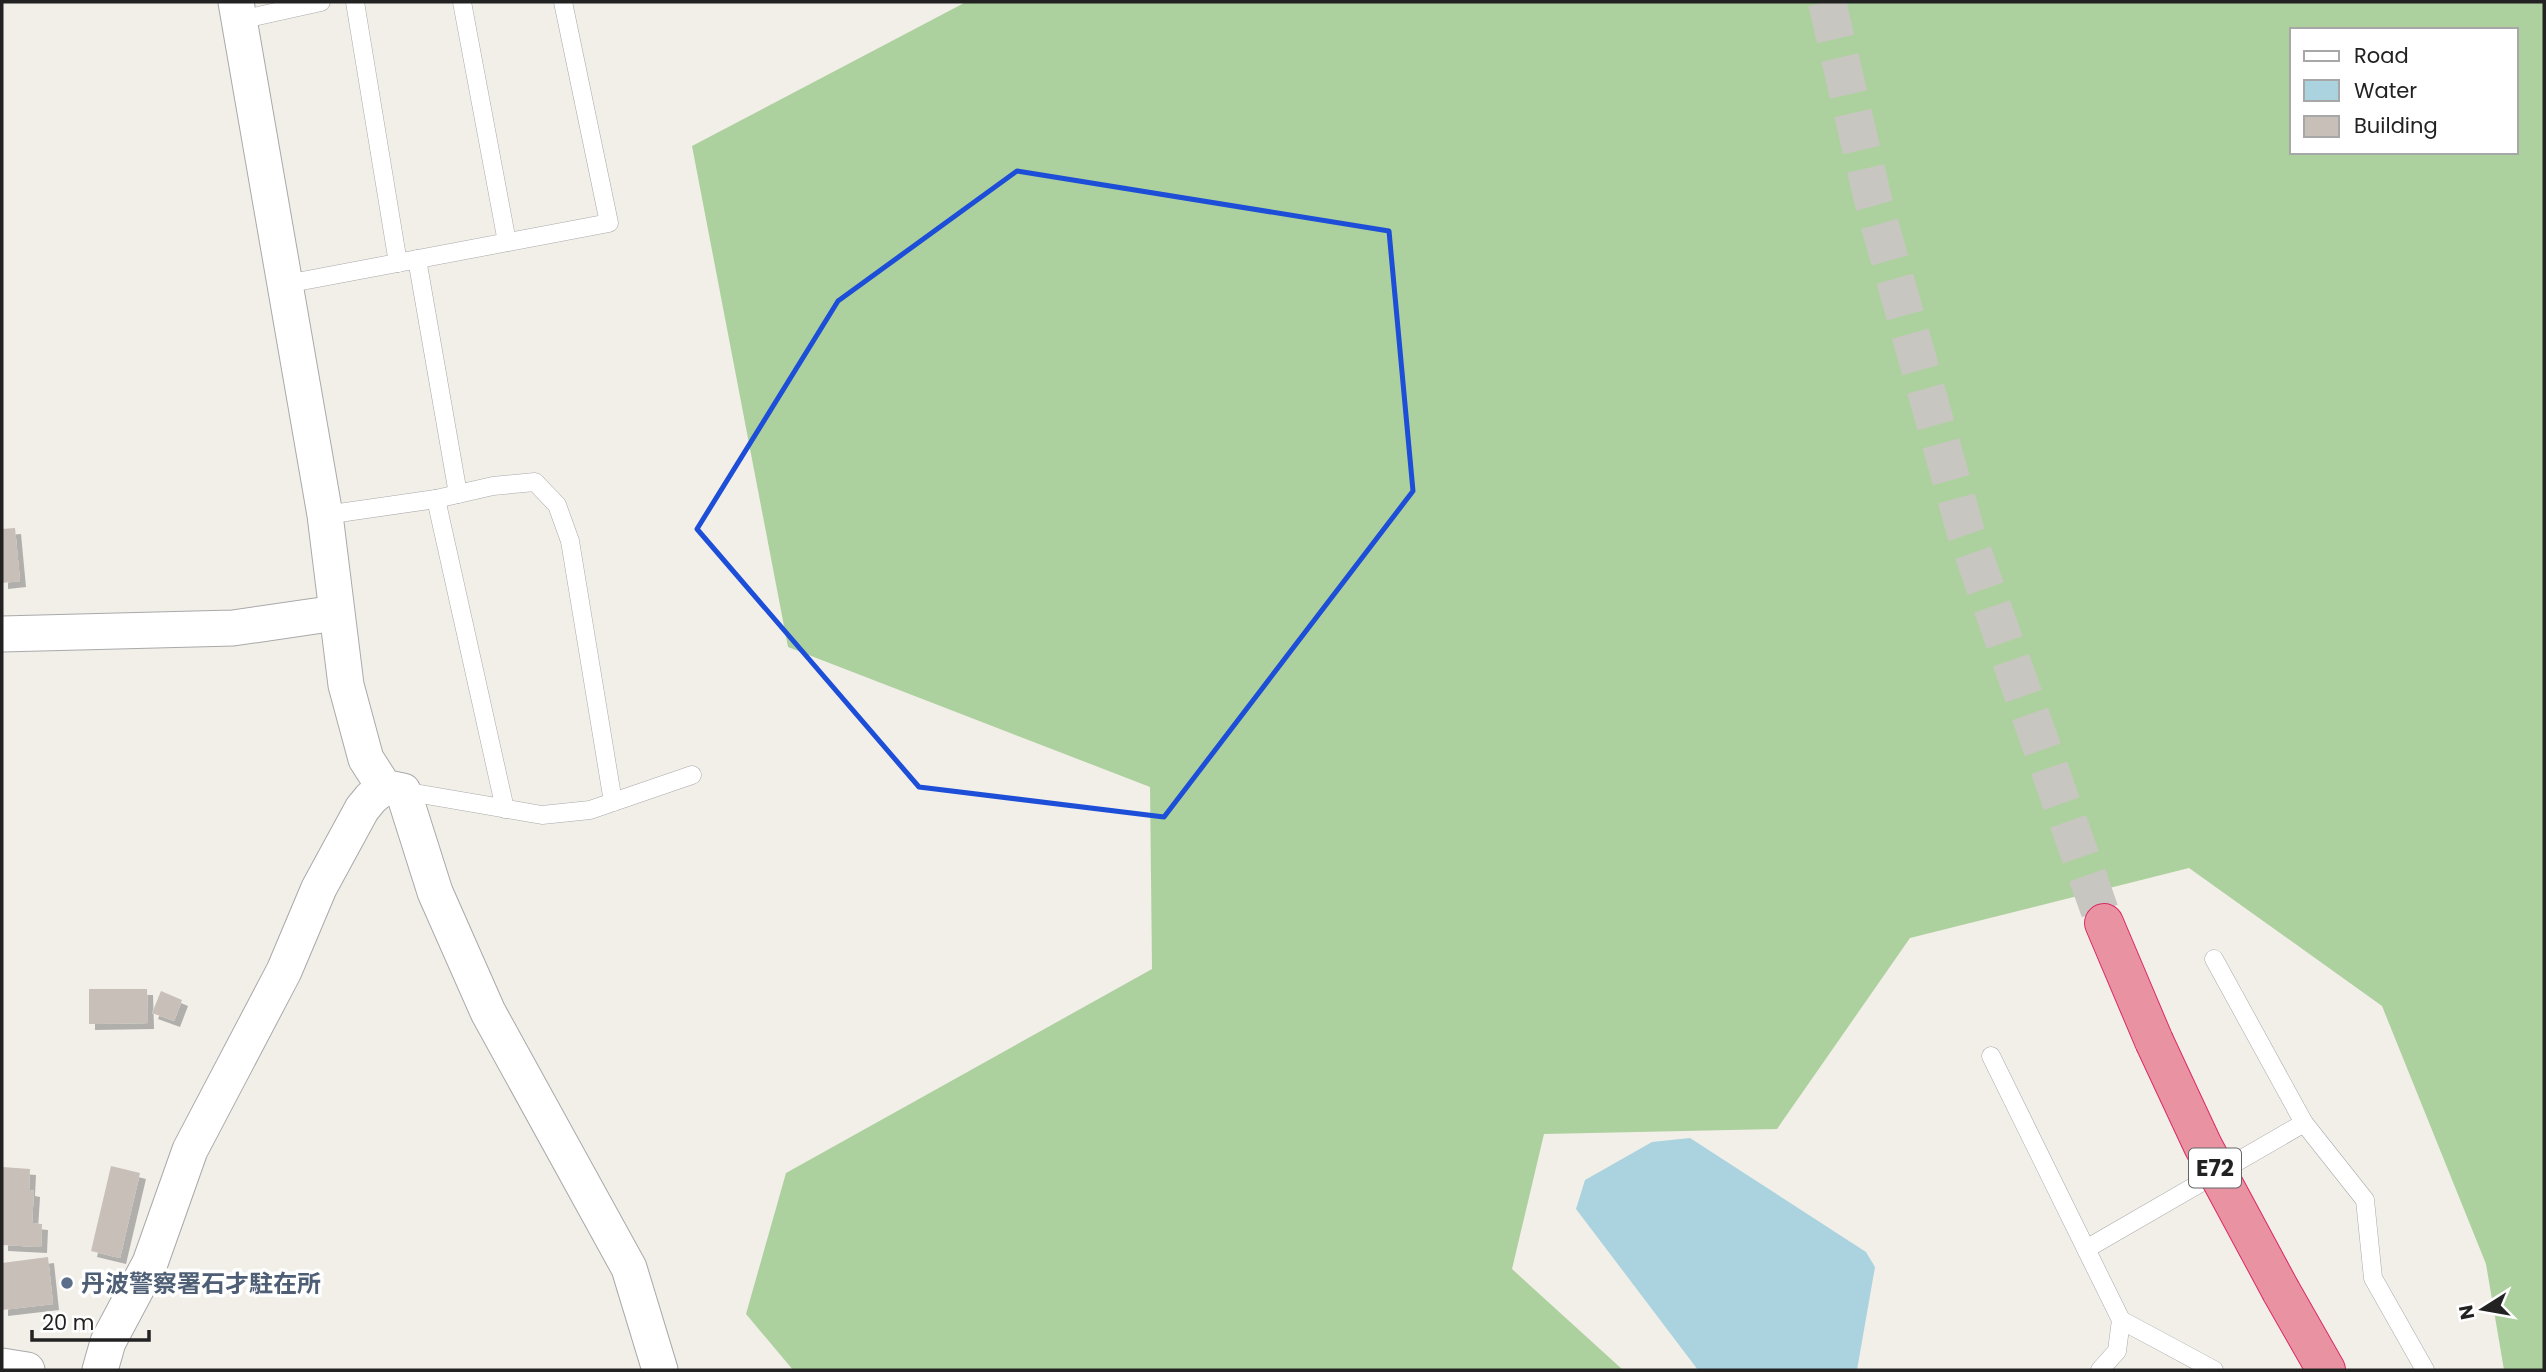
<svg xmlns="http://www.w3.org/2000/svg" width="2546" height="1372" font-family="Poppins,'Noto Sans JP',sans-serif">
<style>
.forest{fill:#add19e;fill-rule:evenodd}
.water{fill:#aad3df}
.building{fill:#c7bfb8;filter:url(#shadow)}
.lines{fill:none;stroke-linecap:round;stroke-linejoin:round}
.motorway-tunnel{stroke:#c8c6c1;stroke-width:38;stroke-dasharray:38 19;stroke-linecap:butt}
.service-casing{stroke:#a9a9a9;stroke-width:19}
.minor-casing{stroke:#a9a9a9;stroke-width:37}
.motorway-casing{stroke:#dc2a67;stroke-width:40}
.service{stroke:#fff;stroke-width:18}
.minor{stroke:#fff;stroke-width:35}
.motorway{stroke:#e892a2;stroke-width:38}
.motorway-bridge-casing{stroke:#dc2a67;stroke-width:40;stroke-linecap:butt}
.motorway-bridge{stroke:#e892a2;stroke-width:38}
.marked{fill:none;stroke:#1d4ed8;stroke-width:5;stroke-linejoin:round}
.service-dot{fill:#5c6f8a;stroke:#fff;stroke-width:2.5}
.labels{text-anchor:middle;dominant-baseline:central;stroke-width:7;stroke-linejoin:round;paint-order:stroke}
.shield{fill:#fff;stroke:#646464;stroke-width:2}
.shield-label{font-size:23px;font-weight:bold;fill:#222}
.service-label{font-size:24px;font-weight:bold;fill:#4e5e75;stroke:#fff;text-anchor:start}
</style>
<defs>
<filter id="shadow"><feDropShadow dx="6" dy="6" stdDeviation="0" flood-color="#0004"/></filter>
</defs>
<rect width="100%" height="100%" fill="#f2efe9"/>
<!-- forest -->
<path class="forest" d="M966 2H2544V1370H2504L2486 1264 2382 1006 2189 868 1910 938 1777 1129 1544 1134 1512 1269 1623 1370H793L746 1314 786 1173 1152 969 1150 787 788 647 692 146ZM2292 30H2516V152H2292Z"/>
<!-- water -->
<path class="water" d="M1690 1138 1866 1252 1875 1267 1857 1370H1698L1576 1209 1585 1180 1652 1142Z"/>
<!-- building -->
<g class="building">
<path d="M15 528 20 581 2 583V529Z"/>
<path d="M89 989H147L148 1023 89 1024Z"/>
<path d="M161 991 182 1000 174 1021 152 1013Z"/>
<path d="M111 1166 140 1173 120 1258 91 1251Z"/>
<path d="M2 1167 30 1169 29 1190 34 1191 32 1223 42 1224 41 1247 2 1245Z"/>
<path d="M48 1257 53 1304 2 1310V1263Z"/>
</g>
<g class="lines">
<!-- motorway-tunnel -->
<path class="motorway-tunnel" d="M1827 2 1874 204 1966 533 2104 923"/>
<defs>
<g id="service">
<path d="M355 2 398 263"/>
<path d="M462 2 507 242"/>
<path d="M240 20 321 2"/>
<path d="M417 259 458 494"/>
<path d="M286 284 609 223 563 2"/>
<path d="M436 499 505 809"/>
<path d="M325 515 436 499 493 486 535 482 557 505 570 541 613 802"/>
<path d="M403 791 542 815 590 810 692 775"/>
<path d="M2214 959 2304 1123 2365 1200 2373 1278 2425 1370"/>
<path d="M1991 1056 2121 1320 2117 1351 2100 1370"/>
<path d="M2086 1249 2304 1123"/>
<path d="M2121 1320 2214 1370"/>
</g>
<g id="minor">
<path d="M236 2 325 515 346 685 366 759 384 787 403 791 435 892 488 1012 629 1268 660 1370"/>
<path d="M2 634 233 628 336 613"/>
<path d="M2 1366 27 1370"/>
<path d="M100 1370 108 1342 150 1263 190 1150 284 971 319 888 362 809 371 798 384 787"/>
</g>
<g id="motorway">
<path d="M2104 923 2154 1041"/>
<path d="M2281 1291 2326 1370"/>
</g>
</defs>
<!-- service casing -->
<use href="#service" class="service-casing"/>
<!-- minor casing -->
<use href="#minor" class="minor-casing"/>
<!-- motorway casing -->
<use href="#motorway" class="motorway-casing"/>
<!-- service -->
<use href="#service" class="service"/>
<!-- minor -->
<use href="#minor" class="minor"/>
<!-- motorway -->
<use href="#motorway" class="motorway"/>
<defs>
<path id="motorway-bridge" d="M2154 1041 2203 1146 2281 1291"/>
</defs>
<!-- motorway-bridge casing -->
<use href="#motorway-bridge" class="motorway-bridge-casing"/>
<!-- motorway-bridge -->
<use href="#motorway-bridge" class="motorway-bridge"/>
</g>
<!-- marked area -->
<path class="marked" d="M1017 171 1389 231 1413 491 1164 817 919 787 697 529 838 301Z"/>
<!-- markers -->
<circle class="service-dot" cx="67" cy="1283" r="7"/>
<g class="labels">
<!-- shield labels -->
<rect class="shield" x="2189" y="1148.5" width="52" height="39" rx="5"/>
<g class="shield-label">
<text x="2215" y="1168">E72</text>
</g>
<!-- service labels -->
<g class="service-label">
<text x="81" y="1283">丹波警察署石才駐在所</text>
</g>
</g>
<!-- border -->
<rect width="2546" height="1372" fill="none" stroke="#222222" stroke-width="7"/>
<!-- legend -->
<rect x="2290" y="28" width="228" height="126" fill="#ffffff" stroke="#a7a7a7" stroke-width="2"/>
<rect x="2304" y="51" width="35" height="10" fill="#ffffff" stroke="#a7a7a7" stroke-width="2"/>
<text x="2354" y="63" font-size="21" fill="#222222">Road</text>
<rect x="2304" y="80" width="35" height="21" fill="#aad3df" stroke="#a7a7a7" stroke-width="2"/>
<text x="2354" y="98" font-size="21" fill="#222222">Water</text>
<rect x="2304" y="116" width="35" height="21" fill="#c7bfb8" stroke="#a7a7a7" stroke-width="2"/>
<text x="2354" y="133" font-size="21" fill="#222222">Building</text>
<!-- north arrow -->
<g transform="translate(2483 1309) rotate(259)" stroke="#ffffff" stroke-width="5" paint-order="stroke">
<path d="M0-5L12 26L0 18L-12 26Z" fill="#222222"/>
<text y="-10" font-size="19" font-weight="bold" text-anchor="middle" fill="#222222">N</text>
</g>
<!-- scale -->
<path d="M32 1330v10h117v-10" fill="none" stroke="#222222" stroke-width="3.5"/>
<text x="42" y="1330" font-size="21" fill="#222222" stroke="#ffffff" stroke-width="5" paint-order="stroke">20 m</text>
</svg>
